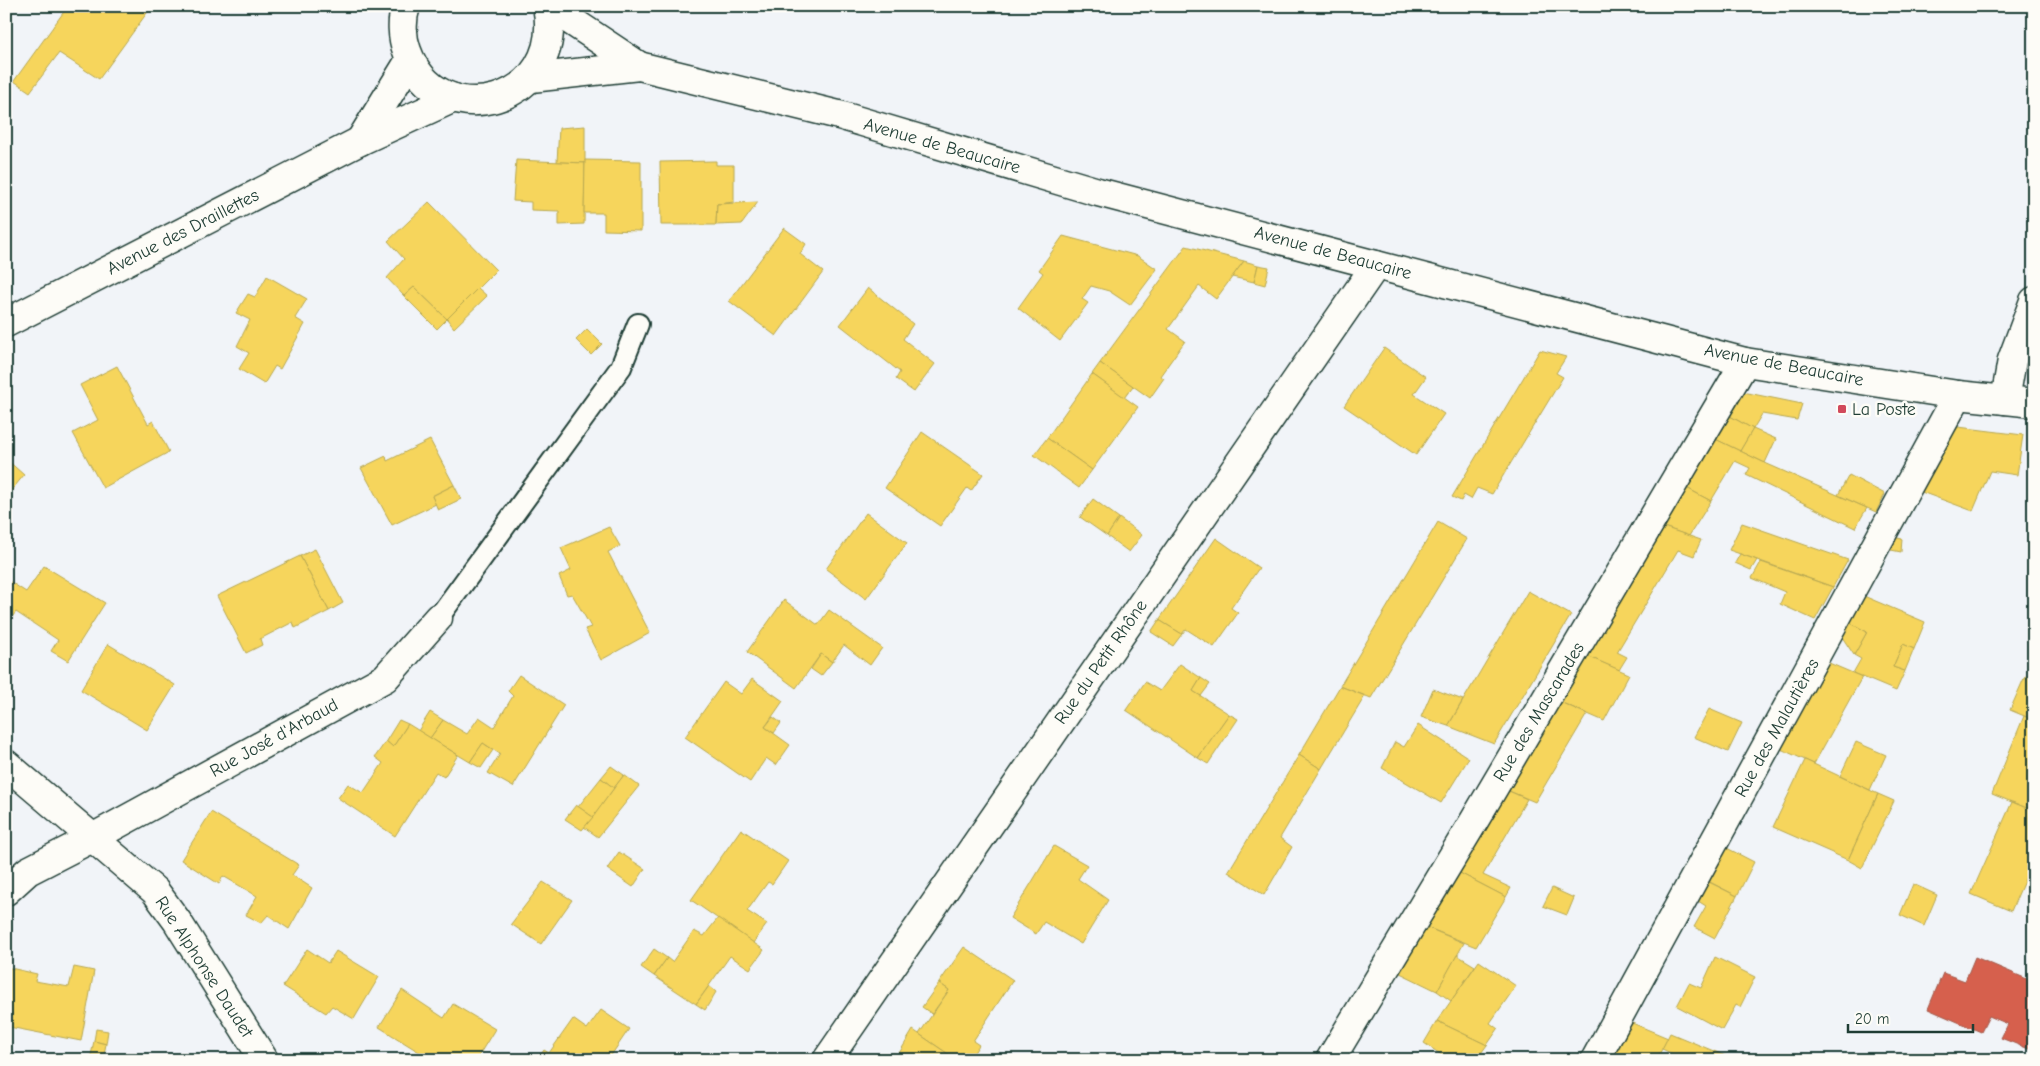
<svg xmlns="http://www.w3.org/2000/svg" width="2040" height="1066" font-family="'Comic Neue',sans-serif">
<style>
.homes{fill:#f6d55c;stroke:#b6a750}
.shops{fill:#d6604d;stroke:#9f5646}
.lines{fill:none;stroke-linecap:round;stroke-linejoin:round}
.lane-casing{stroke:#1f3d34;stroke-width:24}
.street-casing{stroke:#1f3d34;stroke-width:31}
.secondary-casing{stroke:#1f3d34;stroke-width:31}
.lane{stroke:#fdfcf7;stroke-width:20}
.street{stroke:#fdfcf7;stroke-width:28}
.secondary{stroke:#fdfcf7;stroke-width:28}
.poi-dot{fill:#d1495b;stroke:#fdfcf7;stroke-width:2}
.labels{text-anchor:middle;dominant-baseline:central;stroke-width:5;stroke-linejoin:round;paint-order:stroke}
.street-label{font-size:18px;fill:#1f3d34;stroke:#fdfcf7}
.poi-label{font-size:18px;fill:#1f3d34;stroke:#fdfcf7;text-anchor:start}
</style>
<rect width="100%" height="100%" fill="#f1f4f8"/>
<filter id="ink" filterUnits="userSpaceOnUse"><feTurbulence type="fractalNoise" baseFrequency=".02" numOctaves="2"/><feDisplacementMap in="SourceGraphic" scale="10" xChannelSelector="R" yChannelSelector="G"/><feConvolveMatrix kernelMatrix="1 2 1 2 8 2 1 2 1" color-interpolation-filters="sRGB"/></filter>
<g filter="url(#ink)">
<!-- homes -->
<g class="homes">
<path d="M68 6H152L99 79 59 53 30 92 14 81Z"/>
<path d="M585 126V163L557 162 559 128Z"/>
<path d="M516 160 585 163 584 224 559 225V211L531 210V202L513 201Z"/>
<path d="M585 160 641 161V231L604 230V213H584Z"/>
<path d="M716 161V165H734V202L717 204 716 225H661L660 162Z"/>
<path d="M429 202 496 270 447 319 414 287 404 296 387 278 404 259 388 241Z"/>
<path d="M758 202 742 224 716 225 717 204Z"/>
<path d="M784 228 806 244 800 254 823 272 776 336 729 301Z"/>
<path d="M1063 236 1138 256 1157 269 1130 305 1109 291 1091 286 1082 299 1088 303 1060 341 1018 308 1043 273 1039 270Z"/>
<path d="M1186 246 1244 261 1216 299 1199 286 1168 329 1185 341 1160 376 1164 378 1150 398 1100 363Z"/>
<path d="M1244 261 1258 265 1254 282 1232 277Z"/>
<path d="M1258 265 1269 267 1265 285 1254 282Z"/>
<path d="M267 276 307 299 295 318 305 324 280 369 275 366 264 384 239 369 249 353 237 346 250 320 236 313 248 294 255 297Z"/>
<path d="M414 287 447 319 437 329 404 296Z"/>
<path d="M478 288 487 296 454 328 447 319Z"/>
<path d="M868 288 913 324 903 339 935 364 914 392 896 379 900 372 840 325Z"/>
<path d="M587 329 602 344 591 355 576 340Z"/>
<path d="M1384 348 1426 377 1414 394 1444 414 1416 455 1344 406Z"/>
<path d="M1540 350 1566 357 1556 373 1563 377 1492 494 1477 488 1471 499 1464 495 1461 501 1452 497Z"/>
<path d="M1100 363 1133 386 1124 398 1092 374Z"/>
<path d="M117 366 148 424 153 421 169 452 103 488 73 433 98 420 80 385Z"/>
<path d="M1092 374 1138 407 1092 470 1047 438Z"/>
<path d="M1743 392 1802 404 1797 420 1762 414 1753 429 1721 411Z"/>
<path d="M1721 411 1753 429 1740 451 1707 435Z"/>
<path d="M1950 426 2023 435 2017 475 1990 471 1973 511 1916 490Z"/>
<path d="M1753 429 1776 439 1765 463 1740 451Z"/>
<path d="M922 432 983 474 971 491 967 488 940 526 885 488Z"/>
<path d="M1707 435 1765 463 1867 508 1855 528 1746 475 1750 468 1735 461 1711 501 1679 484Z"/>
<path d="M1047 438 1092 470 1079 488 1034 455Z"/>
<path d="M430 440 454 485 432 496 436 504 392 525 361 468 386 456 387 461Z"/>
<path d="M6 459 24 475 6 497Z"/>
<path d="M1849 475 1885 494 1876 512 1838 495Z"/>
<path d="M1679 484 1711 501 1689 536 1655 524Z"/>
<path d="M454 485 461 499 438 510 432 496Z"/>
<path d="M1093 499 1119 518 1107 536 1080 517Z"/>
<path d="M866 513 907 543 866 599 826 569Z"/>
<path d="M1119 518 1142 535 1129 552 1107 536Z"/>
<path d="M1438 522 1467 539 1371 698 1340 686Z"/>
<path d="M1742 523 1848 560 1833 587 1729 550Z"/>
<path d="M1655 524 1701 540 1694 556 1678 550 1617 652 1627 657 1619 670 1580 653Z"/>
<path d="M609 527 620 546 608 552 650 633 601 660 585 629 591 627 572 594 567 595 559 576 571 570 561 548Z"/>
<path d="M1889 536 1902 539 1901 552 1886 549Z"/>
<path d="M1216 538 1259 568 1231 608 1238 613 1214 647 1186 629 1182 634 1159 620Z"/>
<path d="M315 549 343 603 329 611 300 556Z"/>
<path d="M1740 554 1757 560 1751 570 1735 563Z"/>
<path d="M300 556 329 611 295 628 293 622 260 639 262 645 246 653 217 596Z"/>
<path d="M1761 562 1833 587 1815 620 1780 604 1785 592 1752 578Z"/>
<path d="M44 566 105 603 68 661 51 651 58 640 16 612 8 622 6 621V579L26 592Z"/>
<path d="M1528 591 1571 615 1494 744 1448 726Z"/>
<path d="M1859 594 1925 622 1914 649 1903 644 1893 667 1905 671 1896 691 1853 673 1861 659 1854 655 1867 632 1845 620Z"/>
<path d="M784 600 818 625 829 610 882 648 870 665 844 645 832 662 821 654 796 688 747 652Z"/>
<path d="M1159 620 1182 634 1173 646 1151 632Z"/>
<path d="M1845 620 1867 632 1854 655 1838 631Z"/>
<path d="M108 644 175 685 147 730 81 690Z"/>
<path d="M1903 644 1914 649 1905 671 1893 667Z"/>
<path d="M1580 653 1629 674 1604 721 1553 699Z"/>
<path d="M821 654 832 662 821 676 811 669Z"/>
<path d="M1822 660 1862 677 1814 764 1774 746Z"/>
<path d="M1180 664 1201 678 1193 691 1229 714 1198 758 1126 710 1145 682 1160 691Z"/>
<path d="M519 675 564 705 513 787 488 773 500 754 483 743 470 762 430 738 443 720 467 734 479 717 494 727 513 696 508 691Z"/>
<path d="M2025 676 2034 680V720L2010 710Z"/>
<path d="M1201 678 1210 684 1201 696 1193 691Z"/>
<path d="M752 679 783 701 765 727 790 745 776 765 766 758 750 782 685 737 724 682 741 694Z"/>
<path d="M1340 686 1365 696 1321 769 1299 755Z"/>
<path d="M1433 689 1463 700 1448 726 1421 717Z"/>
<path d="M1553 699 1587 714 1535 802 1502 788Z"/>
<path d="M1709 709 1742 723 1728 752 1694 737Z"/>
<path d="M430 712 443 720 430 738 418 731Z"/>
<path d="M1229 714 1238 719 1208 764 1198 758Z"/>
<path d="M2024 716 2034 720V811L1992 794Z"/>
<path d="M773 717 781 723 774 733 765 727Z"/>
<path d="M399 720 408 724 393 747 386 741Z"/>
<path d="M408 724 458 755 444 777 436 772 395 836 338 798 348 784 363 793 383 763 375 757 386 741 393 747Z"/>
<path d="M1418 725 1469 758 1441 803 1382 768 1395 742 1404 747Z"/>
<path d="M1856 742 1886 755 1870 790 1840 776Z"/>
<path d="M483 743 493 750 481 768 470 762Z"/>
<path d="M1299 755 1321 769 1280 838 1292 847 1264 895 1228 872Z"/>
<path d="M1805 760 1878 794 1848 860 1773 827Z"/>
<path d="M611 766 624 775 614 788 601 778Z"/>
<path d="M624 775 639 786 598 837 584 827Z"/>
<path d="M601 778 614 788 593 817 578 807Z"/>
<path d="M1502 788 1527 799 1483 875 1511 888 1506 897 1454 870Z"/>
<path d="M1878 794 1894 801 1862 868 1848 860Z"/>
<path d="M2012 802 2034 811V858L2011 911 1971 894Z"/>
<path d="M576 805 593 817 582 830 565 819Z"/>
<path d="M211 812 299 865 292 875 312 888 289 929 268 915 261 923 246 915 257 896 223 876 219 884 181 860Z"/>
<path d="M741 829 788 861 772 884 768 882 747 911 767 924 753 943 691 900Z"/>
<path d="M1721 845 1754 862 1737 896 1702 878Z"/>
<path d="M1054 846 1087 865 1078 879 1108 900 1081 944 1044 922 1036 934 1010 918Z"/>
<path d="M619 852 645 869 633 887 607 869Z"/>
<path d="M1454 870 1506 897 1476 947 1421 925Z"/>
<path d="M543 882 572 900 541 944 511 924Z"/>
<path d="M1709 882 1737 896 1715 938 1694 927 1706 906 1698 901Z"/>
<path d="M1913 884 1937 895 1924 926 1900 915Z"/>
<path d="M1552 888 1574 898 1567 915 1543 906Z"/>
<path d="M718 918 764 950 750 969 730 956 696 1004 654 976 667 958 672 962 694 931 704 936Z"/>
<path d="M1421 925 1464 943 1437 991 1396 971Z"/>
<path d="M964 947 1013 980 973 1041 979 1045 969 1060H957L919 1034 949 990 939 983Z"/>
<path d="M307 949 328 963 336 951 379 977 354 1019 332 1006 326 1013 283 986Z"/>
<path d="M654 949 667 958 654 976 641 967Z"/>
<path d="M1457 955 1475 966 1451 1001 1437 991Z"/>
<path d="M1715 957 1755 977 1740 1007 1736 1005 1722 1030 1677 1006 1689 983 1701 988Z"/>
<path d="M1479 961 1516 986 1490 1023 1498 1029 1487 1045 1437 1021Z"/>
<path d="M6 967 37 974 35 981 69 987 74 967 94 971 81 1041 9 1027 12 1013 6 1012Z"/>
<path d="M939 983 949 990 932 1014 922 1007Z"/>
<path d="M709 986 716 992 705 1010 696 1004Z"/>
<path d="M402 990 444 1018 453 1004 495 1029 476 1060H432L379 1027Z"/>
<path d="M601 1010 629 1029 608 1060H537L544 1050 549 1053 573 1019 587 1029Z"/>
<path d="M1625 1020 1668 1038 1656 1060H1603Z"/>
<path d="M1437 1021 1487 1045 1476 1060H1449L1424 1043Z"/>
<path d="M96 1029 108 1031 106 1044 94 1041Z"/>
<path d="M913 1030 919 1034 957 1060H888L893 1053 898 1055Z"/>
<path d="M1670 1033 1733 1059 1686 1060 1662 1049Z"/>
<path d="M94 1041 106 1044 103 1060H90Z"/>
</g>
<!-- shops -->
<path class="shops" d="M1975 957 2034 982V1051L2001 1038 2008 1024 1989 1016 1981 1032 1928 1009 1943 973 1965 981Z"/>
<g class="lines">
<defs>
<path id="lane" d="M438 618 621 367 638 324"/>
<g id="street">
<path d="M2005 400 2012 360 2034 301"/>
<path d="M6 764 155 891 177 921 264 1060"/>
<path d="M6 891 28 871 94 837 385 678 438 618"/>
<path d="M827 1060 1376 265"/>
<path d="M1330 1060 1474 821 1745 362"/>
<path d="M1595 1060 1958 395"/>
</g>
<g id="secondary">
<path d="M406 6C401 20 402 38 407 51 438 138 567 104 547 6"/>
<path d="M549 6 639 66"/>
<path d="M531 78 639 66 839 115 1098 192 1745 362 1958 395 2034 403"/>
<path d="M360 141 410 60"/>
<path d="M6 323 360 141 454 98"/>
</g>
</defs>
<!-- lane casing -->
<use href="#lane" class="lane-casing"/>
<!-- street casing -->
<use href="#street" class="street-casing"/>
<!-- secondary casing -->
<use href="#secondary" class="secondary-casing"/>
<!-- lane -->
<use href="#lane" class="lane"/>
<!-- street -->
<use href="#street" class="street"/>
<!-- secondary -->
<use href="#secondary" class="secondary"/>
</g>
</g>
<!-- markers -->
<rect class="poi-dot" x="1837" y="404" width="10" height="10" rx="2.5"/>
<g class="labels">
<!-- street labels -->
<g class="street-label">
<text transform="translate(942 146) rotate(16)">Avenue de Beaucaire</text>
<text transform="translate(183 232) rotate(-27)">Avenue des Draillettes</text>
<text transform="translate(1333 253) rotate(15)">Avenue de Beaucaire</text>
<text transform="translate(1784 365) rotate(11)">Avenue de Beaucaire</text>
<text transform="translate(1101 662) rotate(-55)">Rue du Petit Rhône</text>
<text transform="translate(1539 712) rotate(-59)">Rue des Mascarades</text>
<text transform="translate(1777 728) rotate(-61)">Rue des Malautières</text>
<text transform="translate(274 738) rotate(-29)">Rue José d'Arbaud</text>
<text transform="translate(204 967) rotate(57)">Rue Alphonse Daudet</text>
</g>
<!-- poi labels -->
<g class="poi-label">
<text x="1852" y="409">La Poste</text>
</g>
</g>
<!-- margin -->
<rect width="2040" height="1066" fill="none" stroke="#fdfcf7" stroke-width="25"/>
<rect x="12" y="12" width="2015" height="1041" fill="none" stroke="#1f3d34" stroke-width="2" filter="url(#ink)"/>
<!-- scale -->
<path d="M1848 1024v8h125v-8" fill="none" stroke="#1f3d34" stroke-width="2.5"/>
<text x="1855" y="1024" font-size="15" fill="#1f3d34" stroke="#fdfcf7" stroke-width="4" paint-order="stroke">20 m</text>
</svg>
